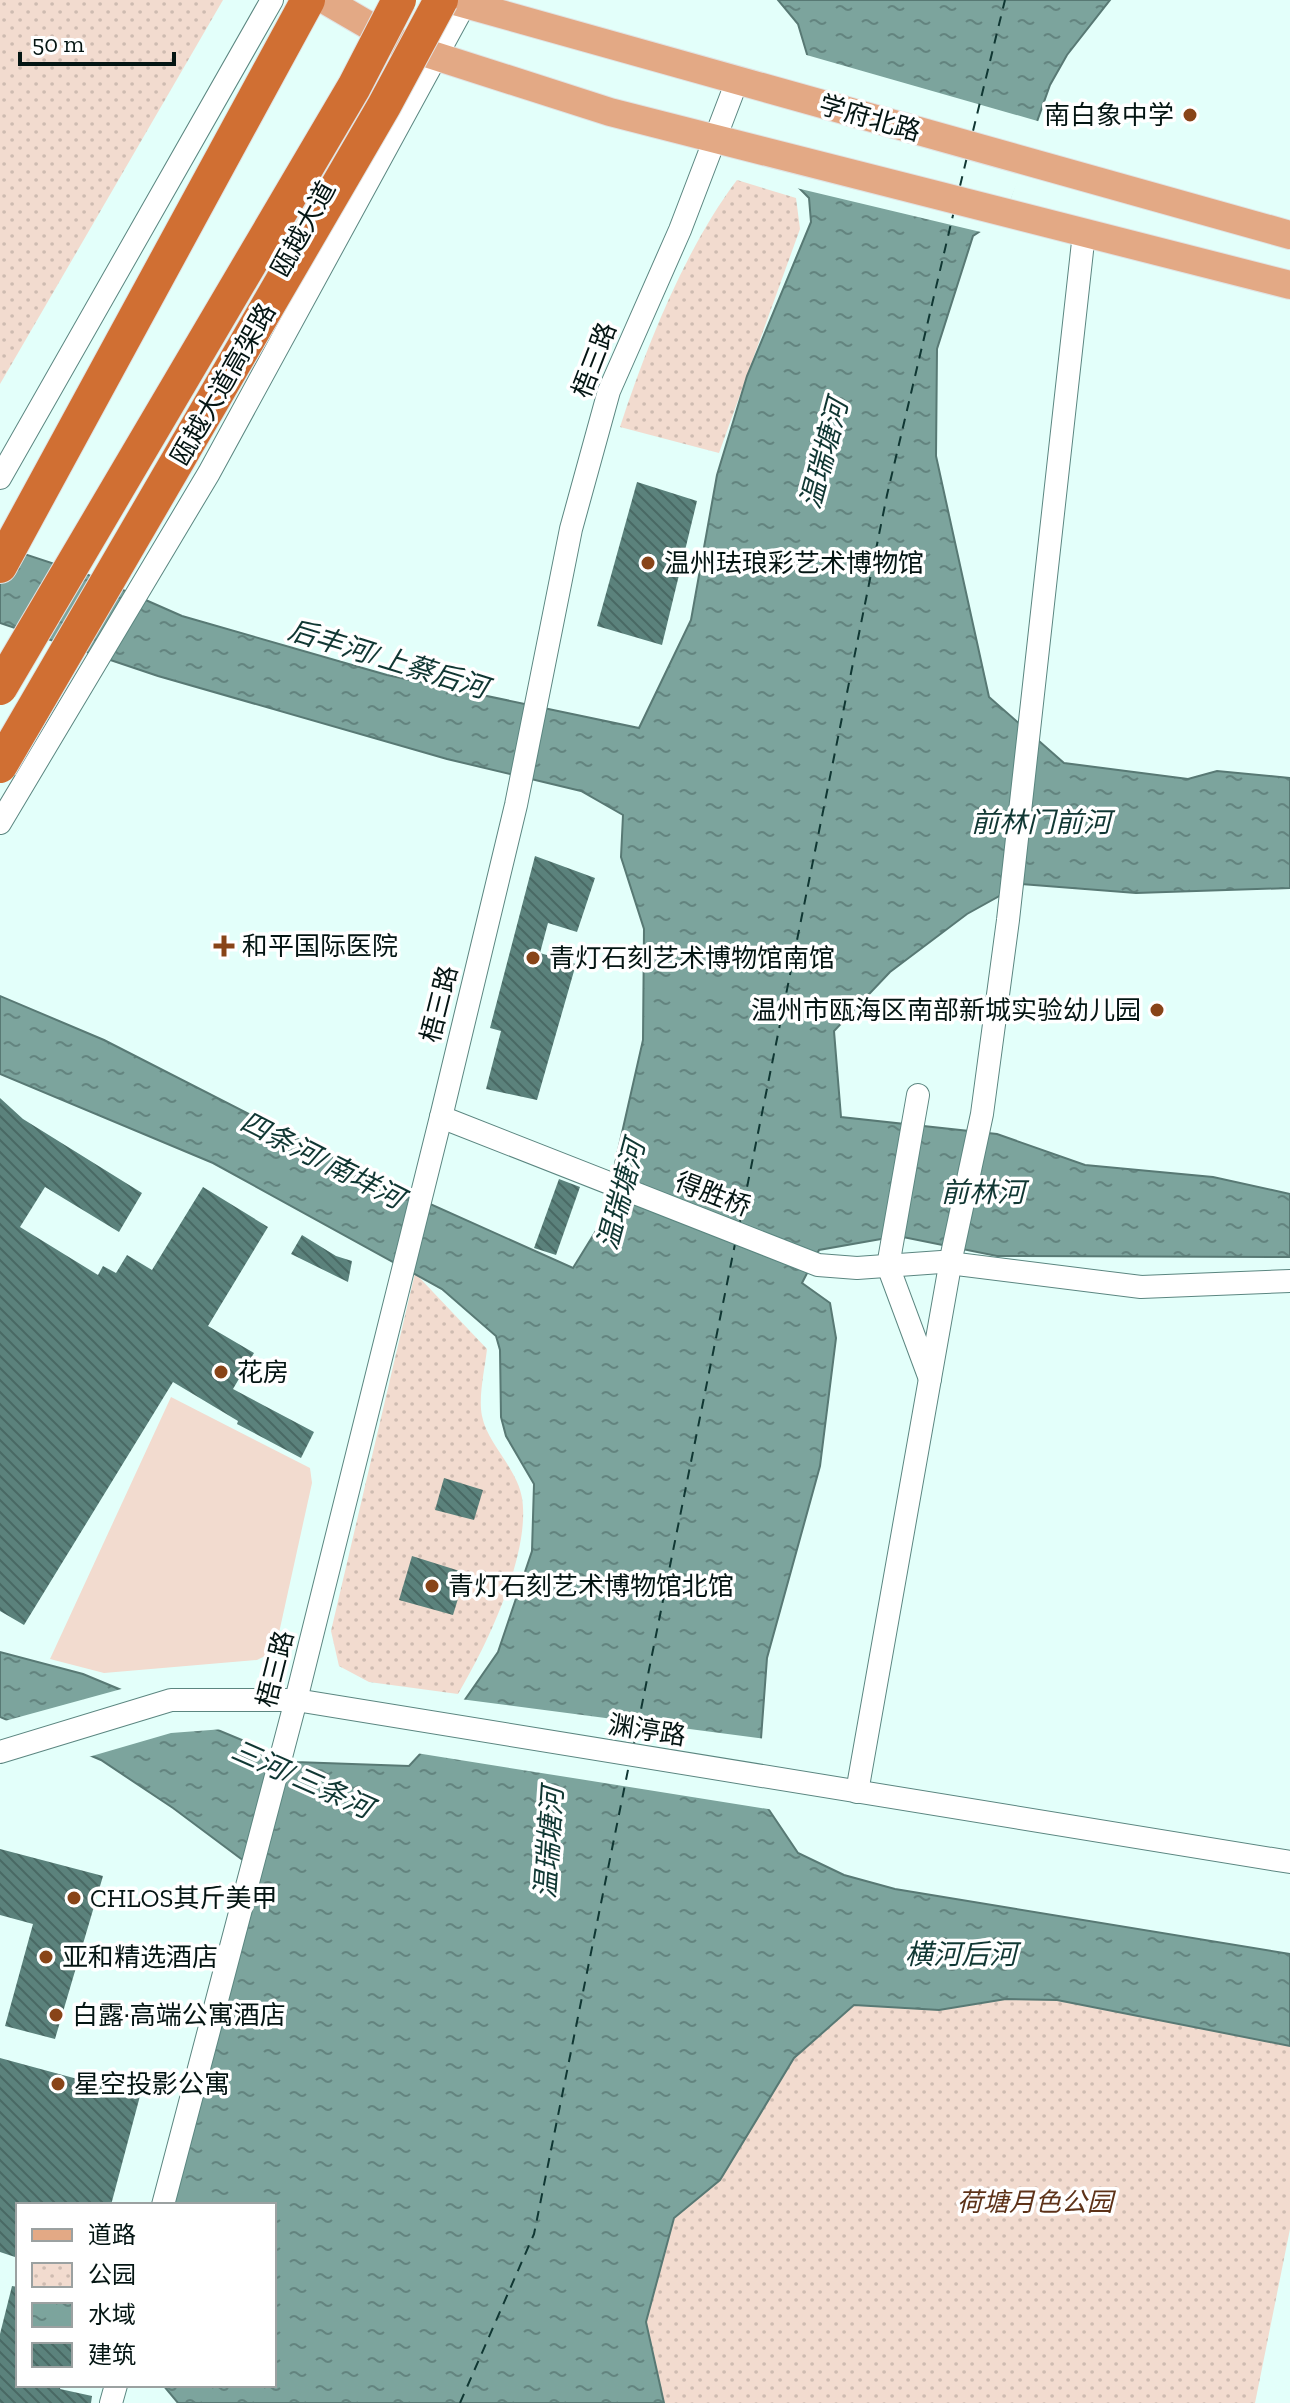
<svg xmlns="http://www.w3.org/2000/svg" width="1290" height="2403" font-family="'Zilla Slab','Noto Sans SC',serif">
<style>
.grass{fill:#f2dbcf}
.park{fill:url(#park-dots)}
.water{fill:url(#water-ripples);stroke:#587974;stroke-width:2}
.pier{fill:#e3fffa}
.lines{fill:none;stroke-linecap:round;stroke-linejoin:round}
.ferry{stroke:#103733;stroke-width:2;stroke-dasharray:10 8;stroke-linecap:butt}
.building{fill:url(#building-back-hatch)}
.minor-casing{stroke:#5b8680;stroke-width:24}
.major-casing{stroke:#e1e3e3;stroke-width:30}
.highway-casing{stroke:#e1e3e3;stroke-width:36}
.minor{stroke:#fff;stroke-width:22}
.major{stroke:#e3a985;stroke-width:28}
.highway{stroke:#d06f33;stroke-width:34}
.highway-bridge-casing{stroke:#e1e3e3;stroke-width:36;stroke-linecap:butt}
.highway-bridge{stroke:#d06f33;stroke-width:34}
.poi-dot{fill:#884418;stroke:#fff;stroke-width:3}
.labels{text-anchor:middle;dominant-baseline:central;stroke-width:7;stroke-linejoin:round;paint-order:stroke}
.poi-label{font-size:26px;fill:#041513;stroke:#fff;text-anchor:start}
.street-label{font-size:26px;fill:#041513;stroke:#fff}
.park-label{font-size:26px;font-style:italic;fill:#5d3218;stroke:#fff}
.water-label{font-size:28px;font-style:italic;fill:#103733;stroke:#fff}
</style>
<defs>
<pattern id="park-dots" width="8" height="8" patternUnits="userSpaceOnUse" patternTransform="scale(2)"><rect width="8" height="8" fill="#f2dbcf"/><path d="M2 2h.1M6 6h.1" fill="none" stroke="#cebbb1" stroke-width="1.8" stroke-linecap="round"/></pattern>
<pattern id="water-ripples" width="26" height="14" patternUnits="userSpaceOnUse" patternTransform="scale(2)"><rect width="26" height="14" fill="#7ca49d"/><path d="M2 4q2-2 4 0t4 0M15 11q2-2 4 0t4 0" fill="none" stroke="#63847f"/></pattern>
<pattern id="building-back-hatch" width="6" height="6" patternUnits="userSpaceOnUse" patternTransform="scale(2)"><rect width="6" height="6" fill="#5b827c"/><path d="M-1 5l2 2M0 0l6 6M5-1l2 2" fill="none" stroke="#496964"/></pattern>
</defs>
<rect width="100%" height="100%" fill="#e3fffa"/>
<!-- grass -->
<path class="grass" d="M171 1397 310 1468 312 1483 275 1651 257 1660 104 1673 50 1659Z"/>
<!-- park -->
<g class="park">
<path d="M0 0H223L0 384Z"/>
<path d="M737 180 796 198 800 229 719 453 620 427C646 347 686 247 737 180Z"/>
<path d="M415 1273 487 1349C485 1368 478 1397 482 1416 487 1443 517 1468 522 1498 531 1554 486 1647 458 1694L369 1682 339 1666 331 1631Z"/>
<path d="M1006 1999 1057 2000 1290 2046V2229L1255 2403H664L646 2322 674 2218 720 2180 794 2058 854 2005 939 2010Z"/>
</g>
<!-- water -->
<path class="water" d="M778 0H1110L1067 55 1050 85 1007 206 994 222 973 236 937 349 936 456 989 697 1064 763 1188 779 1217 771 1290 778V888L1136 893 1021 884 967 914 890 972 834 1031 841 1117 997 1134 1085 1165 1213 1177 1290 1194V1257L997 1256 898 1236 819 1250 802 1283 830 1303 836 1338 820 1466 767 1658 757 1792 798 1853 844 1875 895 1889 1290 1954V2046L1057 2000 1006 1999 939 2010 854 2005 794 2058 720 2180 674 2218 646 2322 664 2403H178L163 2385H274V2205H173L256 1870 173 1808 101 1760 0 1717V1652L83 1674 295 1762 409 1766 448 1724 498 1652 532 1551 534 1484 506 1436 501 1417 500 1350 496 1336 442 1289 213 1163 0 1074V996L104 1040 390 1186 573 1268 602 1221 643 1040 644 929 621 857 623 815 581 791 447 759 158 676 0 623V546L91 576 182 616 387 675 639 728 691 620 717 475 747 376 811 222 809 198 795 184 809 61 798 24Z"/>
<!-- pier -->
<g class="pier">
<path d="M803 54 1041 122 1003 219 985 233 792 187 782 179 777 158 805 61Z"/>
<path d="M125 1688 224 1729 171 1733 85 1758 1 1722Z"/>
<path d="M460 1699 765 1739 761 1791 774 1810 416 1753Z"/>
</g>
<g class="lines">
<!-- ferry -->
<g class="ferry">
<path d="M973 131 1005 0"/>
<path d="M960 186 967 157"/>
<path d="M740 1222 887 495 954 211"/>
<path d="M634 1744 735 1244"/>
<path d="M460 2403 534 2234 629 1765"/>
</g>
</g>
<!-- building -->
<g class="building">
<path d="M637 482 697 501 662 645 597 626Z"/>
<path d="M535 856 595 878 577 932 548 923 540 953 576 964 537 1100 486 1089 501 1031 490 1028Z"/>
<path d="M0 1098 23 1119 142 1193 119 1232 45 1187 20 1227 98 1275 103 1266 116 1273 127 1255 152 1270 203 1187 268 1227 208 1326 254 1353 233 1389 314 1432 301 1458 237 1424 238 1421 173 1382 24 1625 0 1611Z"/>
<path d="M559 1179 580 1187 556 1255 534 1248Z"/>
<path d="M302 1235 336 1256 352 1261 348 1282 291 1254Z"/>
<path d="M444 1478 483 1490 474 1520 435 1510Z"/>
<path d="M412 1556 466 1573 453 1615 399 1600Z"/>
<path d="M0 1849 103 1876 55 2039 5 2026 33 1924 0 1915Z"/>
<path d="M0 2058 140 2096 111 2205H18V2258L0 2252Z"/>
<path d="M12 2286 18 2287V2385H61L60 2389 92 2396 91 2403H0V2334Z"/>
</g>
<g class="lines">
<defs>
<g id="minor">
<path d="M0 478 272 0"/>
<path d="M0 823 209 473 467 0"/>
<path d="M918 1095 888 1266 930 1379"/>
<path d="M441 1117 818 1265 857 1268 941 1262 1141 1287 1290 1281"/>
<path d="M0 1752 171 1700H296L1290 1862"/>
<path d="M857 1792 952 1254 982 1114 1008 920 1084 233"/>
<path d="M163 2205 296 1700 441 1117 516 805 571 529 609 391 680 230 737 81"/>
<path d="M111 2403 116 2385"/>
</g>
<g id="major">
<path d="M325 0 404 46 610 112 1290 285"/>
<path d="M451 0 1290 235"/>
</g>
<path id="highway" d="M0 566 308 0"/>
</defs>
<!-- minor casing -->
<use href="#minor" class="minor-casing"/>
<!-- major casing -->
<use href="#major" class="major-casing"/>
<!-- highway casing -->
<use href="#highway" class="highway-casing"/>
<!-- minor -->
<use href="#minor" class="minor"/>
<!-- major -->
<use href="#major" class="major"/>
<!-- highway -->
<use href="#highway" class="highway"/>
<defs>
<g id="highway-bridge">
<path d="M0 688 354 87 399 0"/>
<path d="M0 766 384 106 441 0"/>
</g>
</defs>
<!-- highway-bridge casing -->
<use href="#highway-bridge" class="highway-bridge-casing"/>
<!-- highway-bridge -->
<use href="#highway-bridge" class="highway-bridge"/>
</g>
<!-- markers -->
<g class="poi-dot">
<circle cx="1190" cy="115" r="8"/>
<circle cx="648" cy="563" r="8"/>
<path d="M220 934h8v8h8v8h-8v8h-8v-8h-8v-8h8z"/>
<circle cx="533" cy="958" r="8"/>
<circle cx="1157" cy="1010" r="8"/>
<circle cx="221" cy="1372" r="8"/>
<circle cx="432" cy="1586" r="8"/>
<circle cx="74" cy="1898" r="8"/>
<circle cx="46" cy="1957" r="8"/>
<circle cx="56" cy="2015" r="8"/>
<circle cx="58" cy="2084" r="8"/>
</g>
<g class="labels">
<!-- poi labels -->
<g class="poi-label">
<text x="1174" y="115" text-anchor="end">南白象中学</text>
<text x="664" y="563">温州珐琅彩艺术博物馆</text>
<text x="242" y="946">和平国际医院</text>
<text x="549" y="958">青灯石刻艺术博物馆南馆</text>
<text x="1141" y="1010" text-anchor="end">温州市瓯海区南部新城实验幼儿园</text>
<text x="237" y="1372">花房</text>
<text x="448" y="1586">青灯石刻艺术博物馆北馆</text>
<text x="90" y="1898">CHLOS其斤美甲</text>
<text x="62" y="1957">亚和精选酒店</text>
<text x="72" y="2015">白露·高端公寓酒店</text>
<text x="74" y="2084">星空投影公寓</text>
</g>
<!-- street labels -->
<g class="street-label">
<text transform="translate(870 118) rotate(16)">学府北路</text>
<text transform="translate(303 229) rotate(-61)">瓯越大道</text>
<text transform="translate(594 360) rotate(-69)">梧三路</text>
<text transform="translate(223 384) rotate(-60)">瓯越大道高架路</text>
<text transform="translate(439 1004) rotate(-76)">梧三路</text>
<text transform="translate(713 1194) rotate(21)">得胜桥</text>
<text transform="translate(275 1669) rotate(-76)">梧三路</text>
<text transform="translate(647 1730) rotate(9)">渊渟路</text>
</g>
<!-- park labels -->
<g class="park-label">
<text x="1035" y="2202">荷塘月色公园</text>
</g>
<!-- water labels -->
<g class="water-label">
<text transform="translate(824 454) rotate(-75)">温瑞塘河</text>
<text transform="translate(388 659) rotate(17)">后丰河/上蔡后河</text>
<text x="1041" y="822">前林门前河</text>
<text transform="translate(322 1160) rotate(27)">四条河/南垟河</text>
<text x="983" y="1192">前林河</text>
<text transform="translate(621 1195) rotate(-75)">温瑞塘河</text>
<text transform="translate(302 1779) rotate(24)">三河/三条河</text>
<text transform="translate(549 1843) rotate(-86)">温瑞塘河</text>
<text x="961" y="1954">横河后河</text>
</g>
</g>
<!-- legend -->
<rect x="16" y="2203" width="260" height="184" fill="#ffffff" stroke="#9ba1a1" stroke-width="2"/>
<rect x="32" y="2229" width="40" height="12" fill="#e3a985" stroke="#9ba1a1" stroke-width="2"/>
<text x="88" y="2243" font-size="24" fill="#041513">道路</text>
<rect x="32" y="2263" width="40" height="24" fill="url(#park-dots)" stroke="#9ba1a1" stroke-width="2"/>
<text x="88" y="2283" font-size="24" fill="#041513">公园</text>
<rect x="32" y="2303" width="40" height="24" fill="url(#water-ripples)" stroke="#9ba1a1" stroke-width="2"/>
<text x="88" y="2323" font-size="24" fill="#041513">水域</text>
<rect x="32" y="2343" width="40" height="24" fill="url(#building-back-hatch)" stroke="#9ba1a1" stroke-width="2"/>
<text x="88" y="2363" font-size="24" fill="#041513">建筑</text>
<!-- scale -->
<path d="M20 52v12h154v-12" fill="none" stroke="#041513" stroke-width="4"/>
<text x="32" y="52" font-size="24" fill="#041513" stroke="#ffffff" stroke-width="6" paint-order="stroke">50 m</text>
</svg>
